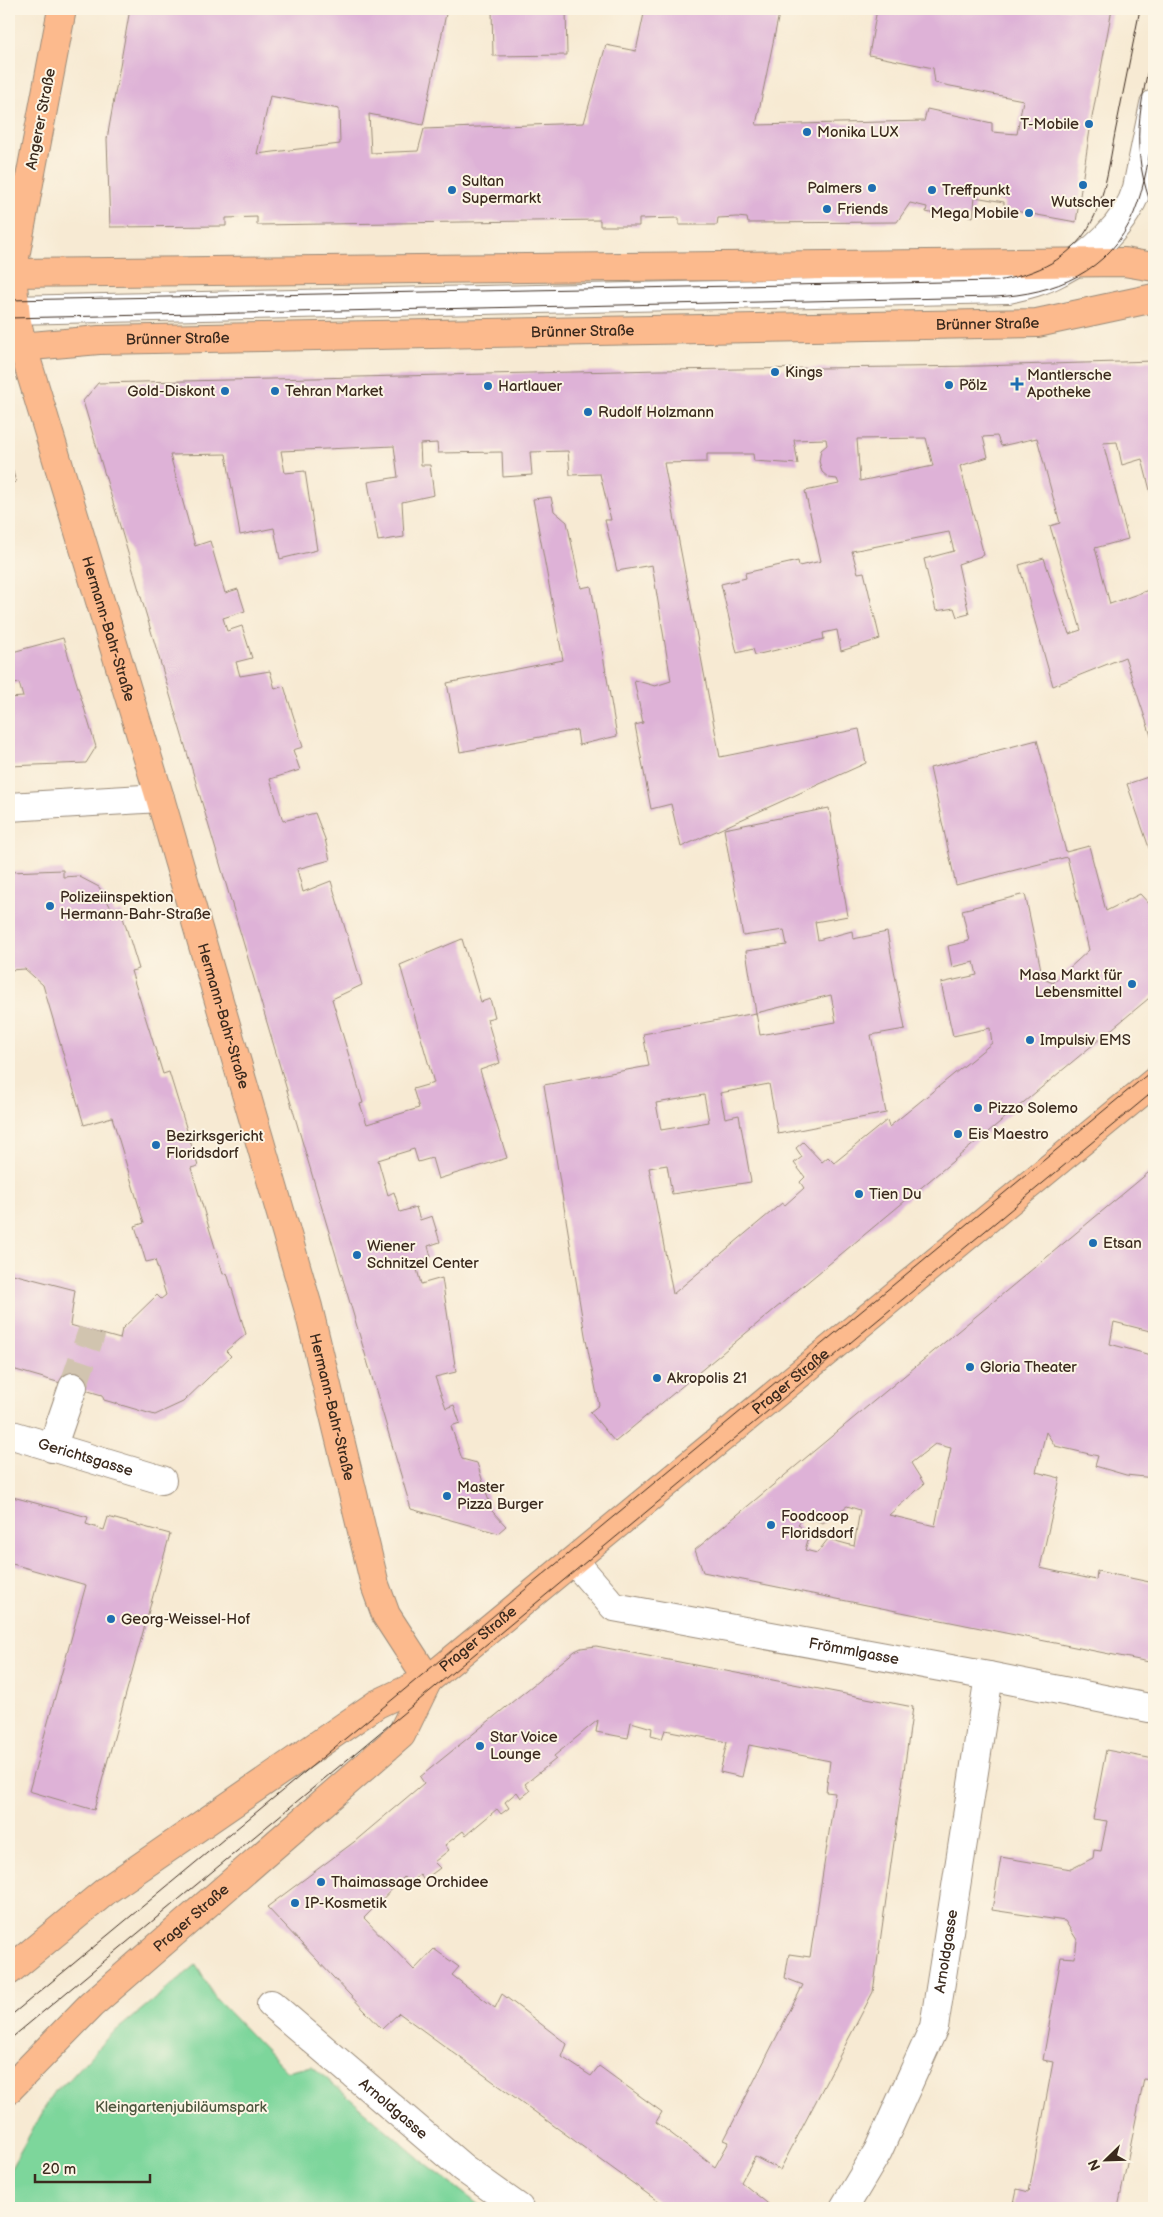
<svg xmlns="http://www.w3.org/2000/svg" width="1163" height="2217" font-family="'Balsamiq Sans',sans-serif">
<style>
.green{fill:#7dd69b;stroke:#5c805c}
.building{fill:#deb2d7;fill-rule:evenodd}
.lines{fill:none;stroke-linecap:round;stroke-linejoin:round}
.minor-tunnel{stroke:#d1c4af;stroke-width:28;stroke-dasharray:28 14;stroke-linecap:butt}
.minor-casing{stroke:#998a78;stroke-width:30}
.major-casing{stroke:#998a78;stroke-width:30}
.minor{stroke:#fff;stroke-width:28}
.major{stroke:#fcba8d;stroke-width:28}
.tram{stroke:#3b2a1e;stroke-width:1}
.poi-dot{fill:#1f6fb2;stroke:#fcf5e5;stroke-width:2}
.labels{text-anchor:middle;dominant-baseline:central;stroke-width:4;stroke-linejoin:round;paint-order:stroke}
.street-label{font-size:15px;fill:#3b2a1e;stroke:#fcf5e5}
.poi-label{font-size:15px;fill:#3b2a1e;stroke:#fcf5e5;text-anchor:start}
.park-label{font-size:15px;fill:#4c553d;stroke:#fcf5e5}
</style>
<rect width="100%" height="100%" fill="#fcf5e5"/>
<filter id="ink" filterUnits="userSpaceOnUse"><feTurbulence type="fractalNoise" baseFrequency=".02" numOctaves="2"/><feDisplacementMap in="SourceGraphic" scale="10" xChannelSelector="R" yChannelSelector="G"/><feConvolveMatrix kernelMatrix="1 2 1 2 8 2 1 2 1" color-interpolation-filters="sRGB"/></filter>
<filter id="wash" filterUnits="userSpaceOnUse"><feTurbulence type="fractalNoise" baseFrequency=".0096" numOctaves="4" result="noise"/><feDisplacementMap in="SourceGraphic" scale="20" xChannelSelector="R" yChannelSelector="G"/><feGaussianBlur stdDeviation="1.12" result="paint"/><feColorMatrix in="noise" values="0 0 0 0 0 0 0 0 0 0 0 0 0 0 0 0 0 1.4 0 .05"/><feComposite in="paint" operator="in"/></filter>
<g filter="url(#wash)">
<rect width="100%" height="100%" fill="#f7ead3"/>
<!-- green -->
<path class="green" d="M196 1965 216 1999 287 2072 312 2066 427 2165 483 2208H14L11 2168 54 2091 70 2079 107 2038Z"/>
<g id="blocks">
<!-- building -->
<g class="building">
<path d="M130 9H447L423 125 369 114 371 153 418 151 424 129 584 123 606 45 636 51 645 9H780L756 125 924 121 927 109 992 123V132L1017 134 1023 100 935 83 933 68 869 55 877 9H1112L1091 123 1076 222 1004 209V202L975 197 973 217 955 213 954 218 926 212 927 207 910 203 897 222 748 223 747 218 737 217 718 218 717 225H679V218L639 219V226H600V220L257 225V217L226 218V226L110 227 107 139ZM270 96 339 109 340 144 257 154Z"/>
<path d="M492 9H566L567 55 493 56Z"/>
<path d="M1154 361V506L1142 459 1122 465 1117 442 1103 443 1128 539 1095 548 1110 604 1154 588V745L1125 657 1053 686 1019 565 1044 558 1069 634 1081 630 1050 526 1060 523 1037 438 1001 446 997 436 983 437 988 457 960 466 984 555 958 564 969 614 957 617 954 608 936 611 924 559 954 551 949 532 852 551 858 573 864 572 880 639 841 651 837 630 823 633 824 639 755 655 753 649 737 653 721 584 746 578 745 573 798 561 799 566 821 561 805 491 839 484 837 479 829 478 822 472 819 461 821 450 827 445 826 439 794 440 798 464 754 461 753 454H707V462L664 463 720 757 859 729 866 763 681 847 671 804 651 809 635 725 643 723 634 680 655 686 671 681 652 565 617 571 605 520H611L600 474 570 475 568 451 530 452 532 475 503 477 502 452 438 453 437 443 420 444 421 465H430L434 495 402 502 404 537 378 541 368 482 398 477 394 446 281 451 285 473 305 471 317 550 280 559 274 528 240 535 226 454 170 455 195 546 210 541 225 593 238 589 245 611 223 618 227 631 242 626 252 658 236 662 240 676 270 671 275 689 284 686 303 747 293 750 300 770 270 779 283 821 315 813 325 839 330 860 297 869 303 892 331 881 362 985 332 999 363 1103 360 1104 367 1124 419 1108 413 1089 434 1083 400 965 462 939 481 1002 490 999 495 1017 487 1019 500 1063 480 1070 507 1158 438 1179 432 1158 418 1162 414 1149 378 1160 388 1195 394 1192 400 1212 416 1207 420 1220 432 1216 440 1242 428 1246 431 1257 415 1262 421 1284 442 1278 456 1372 435 1377 446 1408 454 1405 460 1423 451 1426 462 1459 477 1463 492 1511 506 1526 498 1533 411 1509 83 401 98 383 661 370 979 366ZM926 438 933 466 860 481 857 439Z"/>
<path d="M9 458 16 482 9 484Z"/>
<path d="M551 497 554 511 567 522 581 588 591 586 617 736 579 745 577 730 460 752 447 683 563 660 533 499Z"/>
<path d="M63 638 96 747 86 763 9 766V698L23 697 19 683 9 685V653Z"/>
<path d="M1037 740 1066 852 1089 846 1106 911 1140 894 1153 908 1154 907V994L615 1442 590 1412 599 1405 585 1335 544 1085 649 1066 643 1034 756 1013 746 951 787 945 784 930 743 936 724 829 829 808 848 916 815 922 818 940 852 931 853 939 887 932 905 1029 871 1035 886 1113 778 1134 769 1084 720 1093 725 1118 739 1115 751 1182 672 1194 667 1165 649 1168 673 1294 782 1203 785 1205 804 1188 800 1182 805 1177 794 1163 802 1157 796 1148 803 1142 822 1162 828 1157 834 1163 887 1120 889 1127 992 1043 990 1028 953 1036 941 983 977 975 974 962 952 967 948 946 969 941 962 910 1025 894 1043 979 1053 983 1089 950 1067 857 956 885 930 768ZM831 995 836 1022 760 1035 756 1013ZM704 1095 709 1122 661 1130 656 1103Z"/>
<path d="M1154 775V862L1127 784Z"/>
<path d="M63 870V877L78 876 99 887 114 913 121 911 139 969 131 971 163 1074 169 1072 198 1166 191 1168 223 1274 227 1273 246 1334 226 1351 231 1356 183 1402 155 1415 104 1400 102 1395 9 1368V1273L75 1290 70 1325 120 1339 122 1329 157 1295 161 1299 166 1295 155 1260 146 1262 135 1226 144 1223 112 1117 84 1125 43 985 25 969 9 970V872Z"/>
<path d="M1154 1168V1332L1114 1322 1110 1344 1154 1356V1478L1126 1475 1095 1466 1098 1456 1055 1446 1046 1432 1036 1472 1060 1478 1040 1568 1096 1580 1097 1571 1154 1583V1663L703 1572 695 1550ZM935 1444 951 1448 935 1526 889 1515 924 1484 911 1463ZM847 1506 860 1510 854 1546 828 1539 817 1553 805 1550 808 1540 804 1531 798 1524 805 1516 823 1523Z"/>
<path d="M9 1496 88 1517 86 1524 104 1530 108 1517 170 1534 94 1810 29 1791 86 1585 9 1563Z"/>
<path d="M596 1646 913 1707 873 1992 780 2170 755 2157 741 2182 772 2207 771 2208H667L399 2013 382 2029 267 1907 354 1842 424 1783 420 1777 575 1651 581 1648ZM598 1720 596 1732 628 1738 631 1722 652 1728 651 1736 662 1739 665 1730 727 1742 720 1772 742 1777 749 1745 830 1761 826 1792 835 1793 810 1957 789 1954 785 1978 803 1985 724 2140 729 2142 715 2167 656 2122 662 2112 599 2066 591 2076 562 2057 567 2044 502 1994 495 2008 452 1975 459 1967 434 1949 414 1970 364 1918 404 1877 409 1884 420 1875 424 1880 440 1868 434 1862 449 1850 445 1845 463 1831 466 1835 497 1809 501 1814 509 1808 505 1802 517 1792 521 1798 530 1791 525 1784 556 1759 554 1756Z"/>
<path d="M1106 1750 1154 1759V2058L1150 2080 1144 2079 1118 2208H1013L1017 2189 1029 2192 1053 2062 1043 2060 1061 1957 1075 1958 1077 1940 1065 1921 992 1910 1001 1857 1071 1869 1093 1858 1094 1850 1101 1851 1107 1821 1093 1819Z"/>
</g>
</g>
</g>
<g filter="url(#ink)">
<use href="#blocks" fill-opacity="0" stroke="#998a78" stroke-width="1"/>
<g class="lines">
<!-- minor-tunnel -->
<path class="minor-tunnel" d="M73 1387 92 1331"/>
<defs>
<g id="minor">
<path d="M9 310 1008 289C1026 285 1043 281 1059 272 1091 256 1127 223 1137 188L1154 104"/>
<path d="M9 807 160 798"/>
<path id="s1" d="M9 1434 162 1480"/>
<path d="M52 1448 73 1387"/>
<path id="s2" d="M574 1561 614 1607 989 1676 1154 1709"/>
<path id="s3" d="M271 2004 463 2168 519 2208"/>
<path id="s4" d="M844 2208 878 2151 934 2027 989 1676"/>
</g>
<g id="major">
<path id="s5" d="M62 9 12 273 16 318 23 348 160 798 308 1307 375 1585 386 1615 428 1680"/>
<path d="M9 273 1124 262 1154 267"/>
<path id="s6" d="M9 348 99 340 1037 323 1154 298"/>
<path id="s7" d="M9 1971 107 1890 377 1704 428 1680 1154 1082"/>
<path id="s8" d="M9 2089 91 2005 401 1735 428 1680"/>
</g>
</defs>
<!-- minor casing -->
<use href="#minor" class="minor-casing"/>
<!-- major casing -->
<use href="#major" class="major-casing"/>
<!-- minor -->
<use href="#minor" class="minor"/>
<!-- major -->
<use href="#major" class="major"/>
<!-- tram -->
<g class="tram">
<path d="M1154 41C1140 110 1128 144 1154 213"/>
<path d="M9 300 997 281C1030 275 1064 263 1085 233 1105 204 1109 163 1116 128 1124 88 1132 49 1140 9"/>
<path d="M9 318 995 297C1054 294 1110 272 1134 213 1145 186 1149 156 1154 127"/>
<path d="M9 2017 1154 1069"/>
<path d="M9 2040 1154 1091"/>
</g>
</g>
</g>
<!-- markers -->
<g class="poi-dot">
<circle cx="1089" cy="124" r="5"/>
<circle cx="807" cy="132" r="5"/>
<circle cx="1083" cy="185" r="5"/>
<circle cx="872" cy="188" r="5"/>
<circle cx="452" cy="190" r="5"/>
<circle cx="932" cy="190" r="5"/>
<circle cx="827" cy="209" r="5"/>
<circle cx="1029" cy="213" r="5"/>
<circle cx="775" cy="372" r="5"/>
<path d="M1014.5 376.5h5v5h5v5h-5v5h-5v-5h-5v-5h5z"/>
<circle cx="949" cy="385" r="5"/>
<circle cx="488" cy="386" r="5"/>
<circle cx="225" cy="391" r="5"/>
<circle cx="275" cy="391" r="5"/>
<circle cx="588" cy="412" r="5"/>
<circle cx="50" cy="906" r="5"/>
<circle cx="1132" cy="984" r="5"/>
<circle cx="1030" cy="1040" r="5"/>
<circle cx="978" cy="1108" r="5"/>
<circle cx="958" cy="1134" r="5"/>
<circle cx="156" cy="1145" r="5"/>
<circle cx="859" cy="1194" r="5"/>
<circle cx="1093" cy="1243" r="5"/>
<circle cx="357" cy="1255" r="5"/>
<circle cx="970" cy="1367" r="5"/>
<circle cx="657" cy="1378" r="5"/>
<circle cx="447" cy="1496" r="5"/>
<circle cx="771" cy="1525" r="5"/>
<circle cx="111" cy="1619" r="5"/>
<circle cx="480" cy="1746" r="5"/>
<circle cx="321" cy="1882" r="5"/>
<circle cx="295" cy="1903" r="5"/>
</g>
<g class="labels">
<!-- street labels -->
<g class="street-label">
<text transform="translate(41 119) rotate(-79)">Angerer Straße</text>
<text stroke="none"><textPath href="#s6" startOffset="979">Brünner Straße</textPath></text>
<text stroke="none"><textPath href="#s6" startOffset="574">Brünner Straße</textPath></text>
<text stroke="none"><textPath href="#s6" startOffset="169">Brünner Straße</textPath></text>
<text stroke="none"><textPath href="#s5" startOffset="638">Hermann-Bahr-Straße</textPath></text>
<text stroke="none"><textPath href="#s5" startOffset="1042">Hermann-Bahr-Straße</textPath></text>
<text stroke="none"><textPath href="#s7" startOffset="981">Prager Straße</textPath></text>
<text stroke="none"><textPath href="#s5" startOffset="1448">Hermann-Bahr-Straße</textPath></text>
<text stroke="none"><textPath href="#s1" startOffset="80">Gerichtsgasse</textPath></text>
<text stroke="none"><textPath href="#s7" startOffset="576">Prager Straße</textPath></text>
<text stroke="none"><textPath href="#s2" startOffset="305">Frömmlgasse</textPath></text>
<text stroke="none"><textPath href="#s8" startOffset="250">Prager Straße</textPath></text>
<text stroke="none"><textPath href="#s4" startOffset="279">Arnoldgasse</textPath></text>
<text stroke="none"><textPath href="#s3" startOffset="161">Arnoldgasse</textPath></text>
</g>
<!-- poi labels -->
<g class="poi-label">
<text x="1079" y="124" text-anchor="end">T-Mobile</text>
<text x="817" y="132">Monika LUX</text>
<text x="462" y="181">Sultan<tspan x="462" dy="17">Supermarkt</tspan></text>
<text x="862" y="188" text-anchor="end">Palmers</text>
<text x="942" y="190">Treffpunkt</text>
<text x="1083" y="202" text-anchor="middle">Wutscher</text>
<text x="837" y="209">Friends</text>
<text x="1019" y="213" text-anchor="end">Mega Mobile</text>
<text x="785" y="372">Kings</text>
<text x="1027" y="375">Mantlersche<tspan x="1027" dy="17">Apotheke</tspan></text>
<text x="959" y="385">Pölz</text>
<text x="498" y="386">Hartlauer</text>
<text x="215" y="391" text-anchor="end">Gold-Diskont</text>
<text x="285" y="391">Tehran Market</text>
<text x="598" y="412">Rudolf Holzmann</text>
<text x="60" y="897">Polizeiinspektion<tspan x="60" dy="17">Hermann-Bahr-Straße</tspan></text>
<text x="1122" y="975" text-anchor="end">Masa Markt für<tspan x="1122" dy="17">Lebensmittel</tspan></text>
<text x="1040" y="1040">Impulsiv EMS</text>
<text x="988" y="1108">Pizzo Solemo</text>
<text x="968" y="1134">Eis Maestro</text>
<text x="166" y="1136">Bezirksgericht<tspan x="166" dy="17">Floridsdorf</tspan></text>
<text x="869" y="1194">Tien Du</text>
<text x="1103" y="1243">Etsan</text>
<text x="367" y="1246">Wiener<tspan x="367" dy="17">Schnitzel Center</tspan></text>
<text x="980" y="1367">Gloria Theater</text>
<text x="667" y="1378">Akropolis 21</text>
<text x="457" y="1487">Master<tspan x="457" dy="17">Pizza Burger</tspan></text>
<text x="781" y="1516">Foodcoop<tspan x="781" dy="17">Floridsdorf</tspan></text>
<text x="121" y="1619">Georg-Weissel-Hof</text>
<text x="490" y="1737">Star Voice<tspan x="490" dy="17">Lounge</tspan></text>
<text x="331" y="1882">Thaimassage Orchidee</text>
<text x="305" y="1903">IP-Kosmetik</text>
</g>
<!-- park labels -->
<g class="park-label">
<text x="181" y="2107">Kleingartenjubiläumspark</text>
</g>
</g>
<!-- margin -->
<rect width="1163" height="2217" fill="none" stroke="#fcf5e5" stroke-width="30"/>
<!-- north arrow -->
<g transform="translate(1106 2160) rotate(247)" stroke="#fcf5e5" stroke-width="4" paint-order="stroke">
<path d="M0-4L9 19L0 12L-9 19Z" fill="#3b2a1e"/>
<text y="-8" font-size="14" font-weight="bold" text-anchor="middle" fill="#3b2a1e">N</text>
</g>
<!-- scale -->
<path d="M35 2174v8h115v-8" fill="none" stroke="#3b2a1e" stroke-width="2.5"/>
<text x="42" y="2174" font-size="15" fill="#3b2a1e" stroke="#fcf5e5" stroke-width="4" paint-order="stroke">20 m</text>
</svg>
